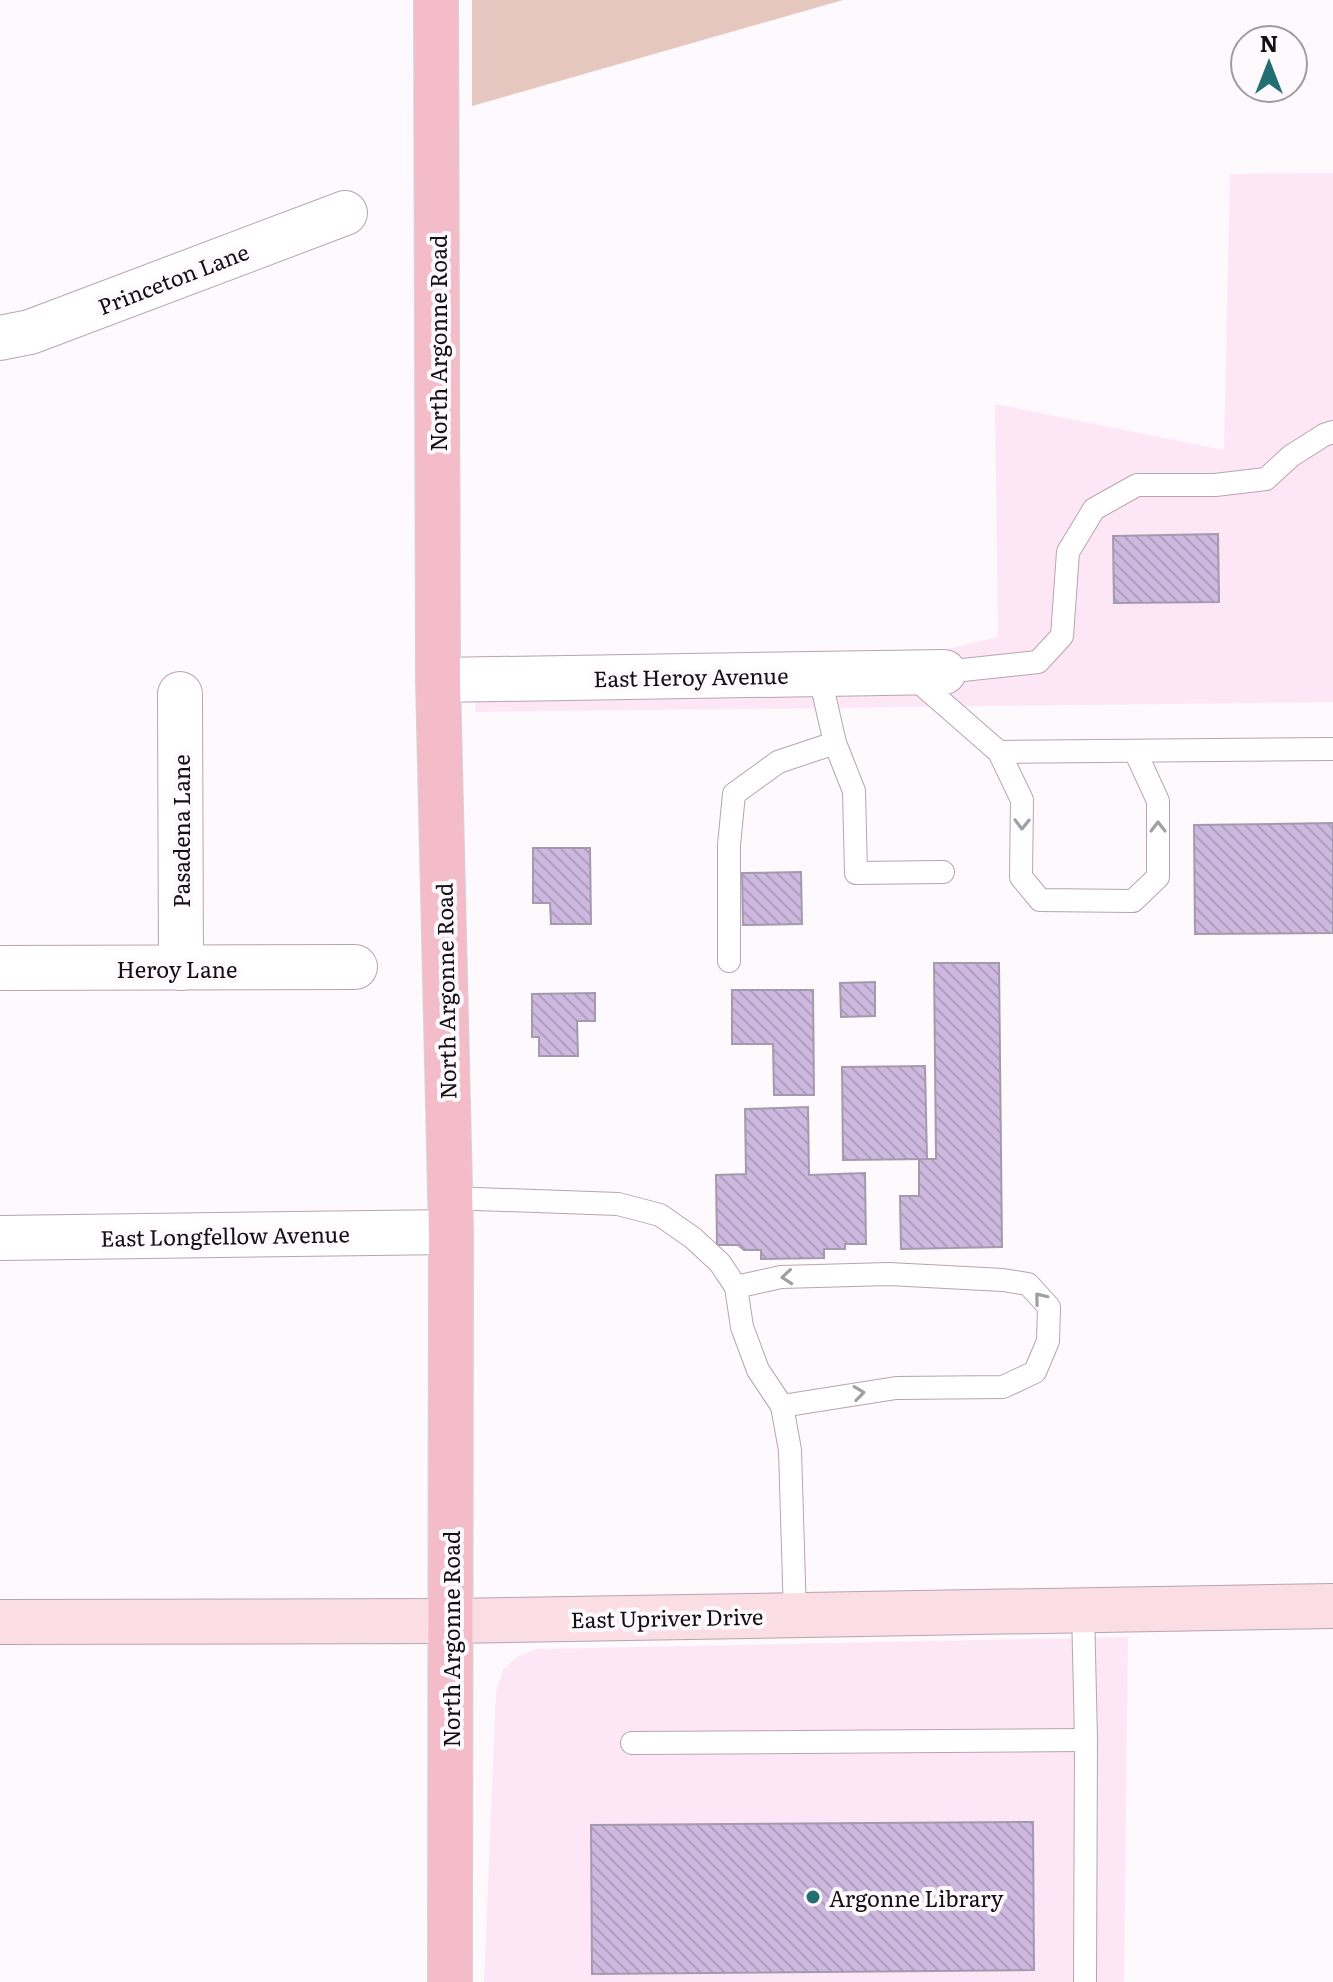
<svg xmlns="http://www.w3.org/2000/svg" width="1333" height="1982" font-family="Literata,serif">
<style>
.built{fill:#fde7f6}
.green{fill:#e5c7c0}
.building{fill:url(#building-back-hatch);stroke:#a49aad;stroke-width:2}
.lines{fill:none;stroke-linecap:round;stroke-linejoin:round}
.lane-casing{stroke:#b7a4b1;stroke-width:24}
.street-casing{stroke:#b7a4b1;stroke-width:46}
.secondary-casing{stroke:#b7a4b1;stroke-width:46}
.primary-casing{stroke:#d5d4d5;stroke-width:46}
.lane{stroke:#fff;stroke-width:22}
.street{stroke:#fff;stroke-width:44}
.secondary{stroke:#fadee4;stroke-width:44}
.primary{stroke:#f4bcc9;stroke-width:44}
.oneway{stroke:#a19fa1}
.poi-dot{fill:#236e71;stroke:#fdf9fc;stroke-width:3}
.labels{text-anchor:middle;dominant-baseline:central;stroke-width:8;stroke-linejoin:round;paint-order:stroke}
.street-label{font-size:22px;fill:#150e13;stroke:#fdf9fc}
.poi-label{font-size:22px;fill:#150e13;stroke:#fdf9fc;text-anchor:start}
</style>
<defs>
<pattern id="building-back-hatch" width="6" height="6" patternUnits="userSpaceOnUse" patternTransform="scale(2)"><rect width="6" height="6" fill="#cdb8df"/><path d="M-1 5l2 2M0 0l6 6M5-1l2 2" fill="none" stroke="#af9dbe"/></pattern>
</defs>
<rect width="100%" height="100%" fill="#fdf9fc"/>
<!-- built -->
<g class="built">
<path d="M1333 173V702L475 712 477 656 935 652 998 637 995 404 1224 450 1230 174Z"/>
<path d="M1128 1637 1124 1982H484L496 1693 503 1670 518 1656 537 1649Z"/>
</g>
<!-- green -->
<path class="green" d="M472 0H843L472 106Z"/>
<!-- building -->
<g class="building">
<path d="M1218 534 1219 602 1114 603 1113 536Z"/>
<path d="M1333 823V933L1195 934 1194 825Z"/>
<path d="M533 848H590L591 924H551L550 903H533Z"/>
<path d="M801 872 802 924 743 925 742 873Z"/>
<path d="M934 963H999L1002 1247 901 1249 900 1196H919V1159H936Z"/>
<path d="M875 982V1016L841 1017 840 983Z"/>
<path d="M732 990H813L814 1095H774L773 1044H732Z"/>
<path d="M595 993V1021H577L578 1056H539V1037H532V994Z"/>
<path d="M925 1066 927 1159 843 1160 842 1067Z"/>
<path d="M808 1107 809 1175 865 1173 866 1244H845V1249H824V1258L761 1259V1250H744L738 1245H717L716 1175 746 1174 745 1109Z"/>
<path d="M1033 1822 1034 1970 592 1974 591 1825Z"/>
</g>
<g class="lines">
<defs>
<g id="lane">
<path d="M944 672 1038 662 1062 636 1068 552 1094 509 1137 485H1215L1266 479 1291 456 1324 435 1333 432"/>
<path d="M819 673 835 743 854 791 856 873 943 872"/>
<path d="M912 676 999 752 1333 749"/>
<path d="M999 752 1022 800 1021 877 1040 900 1133 901 1158 877V801L1135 751"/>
<path d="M729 961V845L734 794 778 762 835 743"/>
<path d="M450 1198 618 1204 660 1215 693 1238 720 1263 736 1287 742 1327 758 1370 782 1406 790 1450 795 1615"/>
<path d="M736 1287 781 1277 889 1274 1003 1280 1028 1284 1049 1307 1048 1341 1035 1372 1003 1387 896 1388 782 1406"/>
<path d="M1083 1609 1086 1740 1085 1982"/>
<path d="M632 1743 1086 1740"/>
</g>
<g id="street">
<path d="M0 338 30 332 345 213"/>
<path d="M438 680 944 672"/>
<path d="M180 694 181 968"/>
<path d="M0 968 355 967"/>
<path d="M0 1238 451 1232"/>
</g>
<path id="secondary" d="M0 1622 450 1621 1333 1606"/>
<path id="primary" d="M436 0 438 680 451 1232 450 1982"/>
</defs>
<!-- lane casing -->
<use href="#lane" class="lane-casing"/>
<!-- street casing -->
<use href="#street" class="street-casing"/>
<!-- secondary casing -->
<use href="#secondary" class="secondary-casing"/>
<!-- primary casing -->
<use href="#primary" class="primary-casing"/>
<!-- lane -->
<use href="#lane" class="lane"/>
<!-- street -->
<use href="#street" class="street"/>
<!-- secondary -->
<use href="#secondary" class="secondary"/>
<!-- primary -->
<use href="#primary" class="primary"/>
</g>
<!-- one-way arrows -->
<defs><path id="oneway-chevron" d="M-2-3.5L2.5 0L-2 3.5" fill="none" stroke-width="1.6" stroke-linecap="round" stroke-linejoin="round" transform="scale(2)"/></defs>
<g class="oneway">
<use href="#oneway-chevron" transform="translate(1022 824) rotate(91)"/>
<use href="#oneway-chevron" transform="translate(1158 827) rotate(-90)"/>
<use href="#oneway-chevron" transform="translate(787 1277) rotate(175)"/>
<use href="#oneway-chevron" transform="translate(1040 1298) rotate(-129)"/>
<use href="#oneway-chevron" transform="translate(859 1393) rotate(-8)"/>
</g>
<!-- markers -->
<circle class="poi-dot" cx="813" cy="1897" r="8"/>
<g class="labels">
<!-- street labels -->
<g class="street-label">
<text transform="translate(173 278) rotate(-21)">Princeton Lane</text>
<text transform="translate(437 343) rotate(-90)">North Argonne Road</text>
<text transform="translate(691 676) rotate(-1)">East Heroy Avenue</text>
<text transform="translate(180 831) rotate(-90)">Pasadena Lane</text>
<text x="177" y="968">Heroy Lane</text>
<text transform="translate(445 991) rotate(-91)">North Argonne Road</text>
<text transform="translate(225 1235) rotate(-1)">East Longfellow Avenue</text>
<text transform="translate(667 1617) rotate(-1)">East Upriver Drive</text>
<text transform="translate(450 1639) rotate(-90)">North Argonne Road</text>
</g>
<!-- poi labels -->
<g class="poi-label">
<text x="829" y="1897">Argonne Library</text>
</g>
</g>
<!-- north arrow -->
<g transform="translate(1269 64)"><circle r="38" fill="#fdf9fc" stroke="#a09b9f" stroke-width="2"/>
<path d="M0-6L14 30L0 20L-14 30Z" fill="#236e71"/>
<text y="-12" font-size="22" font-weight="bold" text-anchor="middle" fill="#150e13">N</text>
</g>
</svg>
